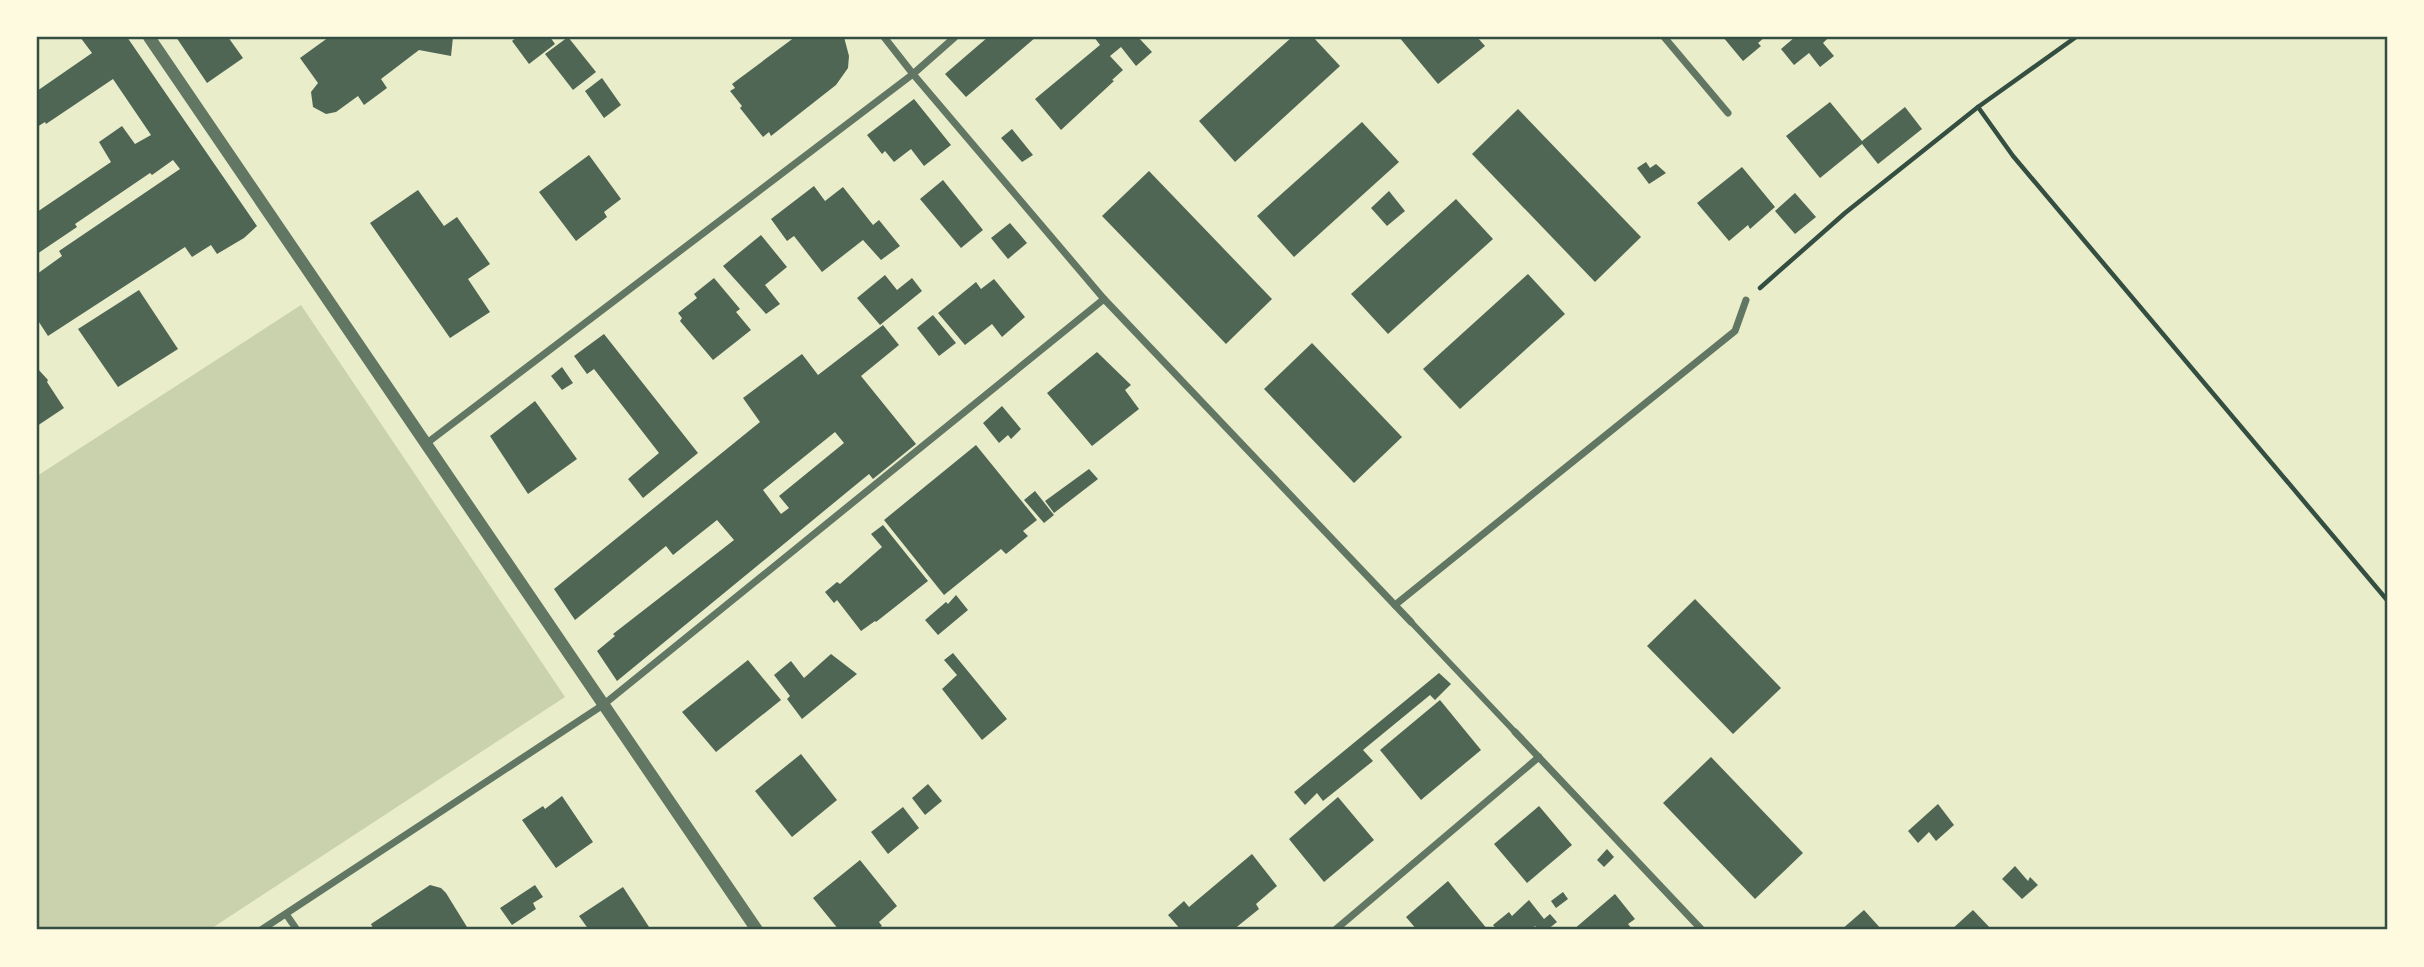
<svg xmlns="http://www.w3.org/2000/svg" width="2424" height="967" font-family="Lato,sans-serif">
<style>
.green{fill:#cad2ad}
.building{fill:#4f6655;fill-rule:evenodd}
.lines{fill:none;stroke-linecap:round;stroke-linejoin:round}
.path{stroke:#344e41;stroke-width:4.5}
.pedestrian{stroke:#617663;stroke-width:6}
.minor{stroke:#617663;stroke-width:7}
.tertiary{stroke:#617663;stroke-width:12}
.neatline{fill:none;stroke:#344e41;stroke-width:2.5}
</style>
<rect width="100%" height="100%" fill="#e9edc9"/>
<!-- green -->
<path class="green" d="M301 305 565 697 209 930H37V476Z"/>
<!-- building -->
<g class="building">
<path d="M80 37H127L257 226 244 238 217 254 211 245 192 257 185 247 48 336 37 319V274L62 256 59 251 180 169 173 160 152 175 150 173 75 224 77 227 37 254V212L111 162 99 142 122 126 135 144 151 135 113 79 46 124 45 122 37 127V91L92 53Z"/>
<path d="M176 37H228L243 58 207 83Z"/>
<path d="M329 37H453L451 56 419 50 381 79 387 88 364 105 358 96 336 112 326 114 313 107 311 92 318 83 300 58Z"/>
<path d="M517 37H550L555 44 529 64 512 41Z"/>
<path d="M568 37 596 72 573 90 545 54Z"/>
<path d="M795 37H844L849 56 848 68 836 85 771 136 769 132 763 137 740 108 742 106 730 91 735 88 732 84Z"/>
<path d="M988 37H1036L966 97 945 74Z"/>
<path d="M1094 37H1138L1152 52 1136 66 1121 47 1110 56 1123 70 1112 80 1114 81 1061 130 1035 99 1100 45Z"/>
<path d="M1292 37H1313L1340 66 1235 162 1199 121Z"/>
<path d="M1399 37H1477L1485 46 1438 84Z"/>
<path d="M1723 37H1765L1758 43 1761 46 1743 61Z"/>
<path d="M1795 37H1829L1823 43 1834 56 1820 67 1809 53 1794 65 1781 49Z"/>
<path d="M602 78 621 105 604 118 585 91Z"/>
<path d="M914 99 951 145 924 166 911 149 894 162 885 151 882 154 867 135Z"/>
<path d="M1830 102 1862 141 1905 107 1922 129 1878 164 1862 144 1820 178 1786 136Z"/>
<path d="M1518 109 1641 237 1595 282 1472 154Z"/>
<path d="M1362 122 1399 162 1294 257 1257 216Z"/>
<path d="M1012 129 1033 155 1022 162 1001 138Z"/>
<path d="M589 155 621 199 604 212 607 217 576 241 539 192Z"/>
<path d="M1646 162 1650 168 1656 164 1666 173 1649 184 1637 168Z"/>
<path d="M1742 167 1775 207 1750 229 1748 225 1729 241 1697 203Z"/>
<path d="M1149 171 1272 299 1226 344 1102 216Z"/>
<path d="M943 180 983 230 961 248 920 199Z"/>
<path d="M814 186 825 201 843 187 873 225 879 220 900 246 881 260 863 240 822 272 794 236 787 241 771 219Z"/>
<path d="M418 190 444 226 457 217 490 264 468 279 490 312 450 338 370 223Z"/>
<path d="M1389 191 1405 211 1387 226 1371 208Z"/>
<path d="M1795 193 1816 217 1795 234 1775 211Z"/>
<path d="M1456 199 1493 239 1388 334 1351 294Z"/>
<path d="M1010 223 1027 243 1008 259 991 238Z"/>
<path d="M761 235 787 267 765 285 780 304 766 314 723 266Z"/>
<path d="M1528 274 1565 314 1460 409 1423 369Z"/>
<path d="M885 275 897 290 912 278 922 291 880 325 857 298Z"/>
<path d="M714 278 740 309 736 312 751 330 713 360 680 321 682 318 678 313 697 298 694 294Z"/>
<path d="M994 279 1025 317 1002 337 992 324 965 345 938 313 976 282 981 289Z"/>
<path d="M139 290 178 349 118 387 78 329Z"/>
<path d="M933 315 956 343 939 356 917 328Z"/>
<path d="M883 325 899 345 861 376 916 444 873 479 869 474 617 681 597 651 615 636 613 634 734 540 717 520 673 555 666 546 575 620 554 589 760 422 743 398 802 354 818 375ZM835 432 844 443 779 496 789 508 781 514 763 490Z"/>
<path d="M604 334 698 453 643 498 628 479 659 453 594 369 587 374 574 356Z"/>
<path d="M1312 343 1402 437 1354 483 1264 389Z"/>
<path d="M1097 352 1131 385 1125 390 1139 409 1092 446 1047 393Z"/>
<path d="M562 367 573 383 562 390 551 376Z"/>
<path d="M37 368 48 380 47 382 64 408 37 426Z"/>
<path d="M535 401 577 459 528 494 490 436Z"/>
<path d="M1002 406 1021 429 1011 439 1008 435 999 443 983 423Z"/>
<path d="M976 445 1037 520 1023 531 1028 536 1006 554 1001 549 944 595 884 520Z"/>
<path d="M1089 469 1098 479 1054 513 1045 501Z"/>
<path d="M1035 491 1054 515 1044 523 1024 500Z"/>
<path d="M883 525 928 581 876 622 875 621 861 631 837 600 834 603 825 592 837 582 840 584 882 547 871 534Z"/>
<path d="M956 595 968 610 938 635 925 620 946 602 948 604Z"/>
<path d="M1695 599 1781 688 1733 734 1647 646Z"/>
<path d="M953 653 1007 719 982 740 942 689 957 675 944 660Z"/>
<path d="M831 654 857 674 802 719 787 699 790 696 774 675 791 661 804 678Z"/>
<path d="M748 660 781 700 716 752 682 712Z"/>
<path d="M1439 673 1451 684 1435 700 1430 695 1363 750 1373 761 1323 801 1317 793 1305 805 1294 792Z"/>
<path d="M1440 700 1481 750 1421 800 1380 750Z"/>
<path d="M801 754 837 800 792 837 755 791Z"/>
<path d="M1711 757 1803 853 1755 899 1663 803Z"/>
<path d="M928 784 942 801 925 815 912 798Z"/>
<path d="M562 796 593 842 556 868 522 820 543 806 545 809Z"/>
<path d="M1338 797 1374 840 1324 882 1289 839Z"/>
<path d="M1938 804 1954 825 1936 841 1929 832 1918 843 1908 831Z"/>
<path d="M1539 806 1572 845 1527 883 1494 844Z"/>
<path d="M903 807 919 828 888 854 871 832Z"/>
<path d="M1607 849 1614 857 1604 867 1597 860Z"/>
<path d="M1252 854 1277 886 1256 904 1259 909 1233 930H1181L1168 915 1184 901 1189 907Z"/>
<path d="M860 860 897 906 879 922 882 926 876 930H839L813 898Z"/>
<path d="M2015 866 2028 881 2030 877 2038 885 2022 899 2002 879Z"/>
<path d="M1448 881 1460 896 1488 930H1417L1406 917Z"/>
<path d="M430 885 441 888 446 893 467 927 462 930H374L371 924Z"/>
<path d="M535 885 543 897 533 903 536 909 512 925 500 908Z"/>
<path d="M623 887 651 930H589L579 916Z"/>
<path d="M1563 892 1568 899 1556 908 1551 901Z"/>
<path d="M1615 894 1635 919 1628 924 1633 930H1573Z"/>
<path d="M1529 900 1544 919 1550 914 1557 922 1547 930H1538L1535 926 1530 930H1497L1493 925 1509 912 1512 916Z"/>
<path d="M1864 910 1882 930H1841Z"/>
<path d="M1973 910 1992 930H1951Z"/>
</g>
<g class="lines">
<!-- path -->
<g class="path">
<path d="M2076 37 1978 107 2013 156 2387 600"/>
<path d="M1760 288 1845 213 1978 107"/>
</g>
<!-- pedestrian -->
<path class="pedestrian" d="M1411 622 1515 732"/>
<!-- minor -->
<g class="minor">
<path d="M884 37 913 74 1104 299 1411 622"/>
<path d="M1664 37 1728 113"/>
<path d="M427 443 913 74 955 37"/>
<path d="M1395 605 1735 331 1746 300"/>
<path d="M1515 732 1702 930"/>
<path d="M286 914 297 930"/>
<path d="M261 930 603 705 1104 299"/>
<path d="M1335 930 1539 757"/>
</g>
<!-- tertiary -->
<path class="tertiary" d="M149 37 757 930"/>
</g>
<!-- border -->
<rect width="2424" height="967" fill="none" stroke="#fefae0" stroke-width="77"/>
<rect x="38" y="38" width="2348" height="890" class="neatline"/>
</svg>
